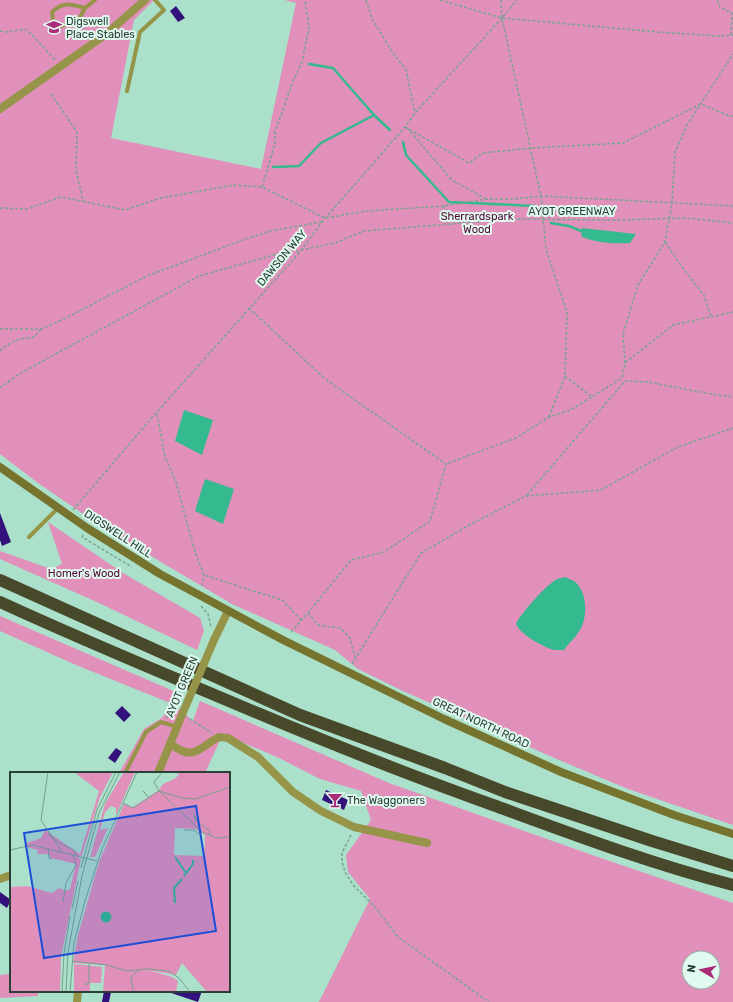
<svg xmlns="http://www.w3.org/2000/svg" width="733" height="1002" font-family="Rubik,sans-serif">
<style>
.green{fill:#e090ba;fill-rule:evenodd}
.water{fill:#35b98f}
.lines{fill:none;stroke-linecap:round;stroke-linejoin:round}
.stream{stroke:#35b98f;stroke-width:2.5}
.building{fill:#33127c}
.path{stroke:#7aa392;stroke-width:1.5;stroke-dasharray:3 2;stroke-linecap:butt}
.service{stroke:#969448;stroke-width:4}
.minor{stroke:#969448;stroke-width:8}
.tertiary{stroke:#969448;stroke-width:8}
.secondary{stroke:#76732f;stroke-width:8}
.motorway{stroke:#48482b;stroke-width:12}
.tertiary-bridge{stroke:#969448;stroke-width:8}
.labels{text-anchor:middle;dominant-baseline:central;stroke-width:4;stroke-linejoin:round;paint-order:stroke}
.poi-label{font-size:11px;fill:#2a3f36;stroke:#e0faef;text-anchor:start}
.street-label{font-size:11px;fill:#2a3f36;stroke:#e0faef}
.park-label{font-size:11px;fill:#510737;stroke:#e0faef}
.inset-river{fill:none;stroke:#35b98f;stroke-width:2}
.inset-road{fill:none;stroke:#77a08f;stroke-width:1}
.view{fill:#1d4ed8;fill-opacity:0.15;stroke:#1d4ed8;stroke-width:2}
.inset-edge{fill:none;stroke:#2a3f36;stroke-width:2}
</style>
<rect width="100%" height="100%" fill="#abe0ca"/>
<!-- green -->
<g class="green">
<path d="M0 0H154L134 20 111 138 261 169 296 3 285 0H733V825L628 789 559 760 403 691 358 669 335 650 232 604 166 565 92 520 38 483 0 454Z"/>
<path d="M48 522 123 573 200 618 204 631 197 650 99 603 0 559V551L51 569 62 564Z"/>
<path d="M0 616 178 693 175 705 193 721 200 701 389 783 592 855 733 903V1002H319L370 899 348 872 346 855 371 820 361 791 320 779 279 758 223 734 205 773H119L144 729 160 719 175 705 76 665 0 631ZM689 958H713V982H689Z"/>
<path d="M11 974V991H38V996L0 998V975Z"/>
</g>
<!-- water -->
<g class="water">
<path d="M582 228 636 234 630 243C613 244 598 243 582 237L581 231Z"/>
<path d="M184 410 213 420 202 455 175 441Z"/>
<path d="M205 479 234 489 223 524 195 511Z"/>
<path d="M566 577C568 579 572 580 574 581 587 591 588 615 581 628 577 636 569 643 564 650 561 650 557 650 554 650 543 647 521 635 516 624 520 614 547 584 557 579 559 578 563 578 566 577Z"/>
</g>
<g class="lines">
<!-- stream -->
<g class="stream">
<path d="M309 64 333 68 374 115 390 130"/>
<path d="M403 142 406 155 449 202 535 206"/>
<path d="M273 167 299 166 321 143 374 115"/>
<path d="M551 223 569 226 581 231"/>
</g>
</g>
<!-- building -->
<g class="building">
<path d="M176 6 185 18 178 22 170 11Z"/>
<path d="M0 513 11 542 2 546 0 540Z"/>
<path d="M122 706 131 715 124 722 115 713Z"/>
<path d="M116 748 122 752 115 763 108 758Z"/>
<path d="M326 790 348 800 344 810 322 800Z"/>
<path d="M0 892 11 900 7 908 0 903Z"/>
<path d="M104 991 111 992 109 1002H102Z"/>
<path d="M168 991H202L198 1002 168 992Z"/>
</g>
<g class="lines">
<!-- path -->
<g class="path">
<path d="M366 0 372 19 395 56 406 70 415 113"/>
<path d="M440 0 502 18 657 32 720 36 733 35"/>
<path d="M501 0 502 18 541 196 546 249 567 312 565 376 549 417"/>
<path d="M717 0 720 7 732 13 731 35"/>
<path d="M0 31 8 32 25 29 33 36 55 60"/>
<path d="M51 94 77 132 76 170 83 201"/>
<path d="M405 127 469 163 483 153 531 148 623 143 701 104 729 116H733"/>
<path d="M407 128 452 180 486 199"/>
<path d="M262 187 275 144V132L292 84 302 62 309 28 305 0"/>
<path d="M443 206 447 211 446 224"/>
<path d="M0 208 27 209 61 197 125 210 161 198 234 185 262 187 325 218 367 211 443 206 487 199H514L541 196 733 206"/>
<path d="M665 242 685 271 704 295 711 317"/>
<path d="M301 250 335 243 364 231 511 219 621 220 685 218 733 223"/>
<path d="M249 308 325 379 446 464"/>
<path d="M0 329H41L64 319 147 276 240 241 270 231 322 222"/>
<path d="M0 351 4 347 16 340 34 337 41 329"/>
<path d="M625 363 623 334 638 285 665 242 672 203 675 152 687 125 733 54"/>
<path d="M565 376 592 397"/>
<path d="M0 388 19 374 199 276 295 249 299 253"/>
<path d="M157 414 165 457 176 482 195 552 204 575 282 600 302 621"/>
<path d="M527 495 625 381 648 382 705 393 733 397"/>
<path d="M73 510 156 413 299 253 322 222 405 127 415 113 502 18 517 0"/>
<path d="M83 535 82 537 132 567"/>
<path d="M202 586 204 575"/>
<path d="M201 606 208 614 211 627"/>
<path d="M308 613 318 625 340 628 350 638 355 657"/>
<path d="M291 632 308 613 351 560 384 552 430 521 446 464 516 438 549 417 570 410 592 397 622 378 625 363 673 325 733 312"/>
<path d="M352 664 421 553 471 524 526 496 601 490 678 447 733 428"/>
<path d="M166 718 174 711"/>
<path d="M190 719 212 733"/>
<path d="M351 835 342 853V862L345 872 353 885 375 907 398 937 489 1002"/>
</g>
<!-- service -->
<g class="service">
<path d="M85 8C71 4 64 1 52 12L53 20 60 26 70 24 79 19 85 8 95 0"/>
<path d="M127 91 140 32 164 10 155 0"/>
<path d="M29 537 58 508"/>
<path d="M125 773 146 732 161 722 177 727"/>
</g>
<!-- minor -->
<g class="minor">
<path d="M0 109 105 35 145 0"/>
<path d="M171 744C194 762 198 748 219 737L228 738 258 757 293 792 321 811 354 827 427 843"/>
</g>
<!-- tertiary -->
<g class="tertiary">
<path d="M214 640 228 611"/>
<path d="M158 773 184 710"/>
<path d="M0 879 11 875"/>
<path d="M77 1002 78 991"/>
</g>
<!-- secondary -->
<path class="secondary" d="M0 467 87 528 160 574 283 640 444 719 561 772 674 815 733 834"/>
<!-- motorway -->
<g class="motorway">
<path d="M0 580 300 715 445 768 505 792 652 841 733 866"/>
<path d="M0 602C78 638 157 671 236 704 321 740 406 774 493 805 572 834 651 864 733 885"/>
</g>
<!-- tertiary-bridge -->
<path class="tertiary-bridge" d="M184 710 214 640"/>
</g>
<!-- icons -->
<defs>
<symbol id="school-bare" viewBox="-9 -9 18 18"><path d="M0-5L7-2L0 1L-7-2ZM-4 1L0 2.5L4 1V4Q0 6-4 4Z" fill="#aa2b7a" stroke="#e0faef" stroke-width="2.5" paint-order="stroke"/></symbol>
<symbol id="bar-bare" viewBox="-9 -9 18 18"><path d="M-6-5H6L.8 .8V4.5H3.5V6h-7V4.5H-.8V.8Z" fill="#aa2b7a" stroke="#e0faef" stroke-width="2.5" paint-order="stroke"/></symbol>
</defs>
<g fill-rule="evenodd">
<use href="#school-bare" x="43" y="16" width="22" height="22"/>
<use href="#bar-bare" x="324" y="789" width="22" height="22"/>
</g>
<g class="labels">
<!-- poi labels -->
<g class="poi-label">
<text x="66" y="21">Digswell<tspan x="66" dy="13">Place Stables</tspan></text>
<text x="347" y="800">The Waggoners</text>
</g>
<!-- street labels -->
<g class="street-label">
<text x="572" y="211">AYOT GREENWAY</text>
<text transform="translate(282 258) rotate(-50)">DAWSON WAY</text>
<text transform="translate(118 534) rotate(33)">DIGSWELL HILL</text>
<text transform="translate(182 687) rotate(-67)">AYOT GREEN</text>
<text transform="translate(481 723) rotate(25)">GREAT NORTH ROAD</text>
</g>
<!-- park labels -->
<g class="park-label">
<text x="477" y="216">Sherrardspark<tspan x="477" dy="13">Wood</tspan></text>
<text x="84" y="573">Homer's Wood</text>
</g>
</g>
<!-- overview -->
<g transform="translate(10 772)">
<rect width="220" height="220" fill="#abe0ca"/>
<path d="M64 0H103L90 25 72 83 68 86 71 87 51 185 50 220H0V115L17 114 42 121 49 116 56 119 60 117 66 92 41 86 38 82H27L28 78 17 75V71L31 66 35 58 70 82 89 19ZM114 0H125L106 43V36L101 34 95 40 90 58 98 56 85 85H80L95 32ZM166 0H220V220H197L172 191 166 203 138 198 162 205 168 209 166 220H93L95 193 63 191 68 163 89 90 114 32 123 35 149 18 153 12 164 7 169 3ZM165 56 186 57 195 63 194 84 164 83ZM64 192 92 195 91 211H80V220H64Z" fill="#e090ba" fill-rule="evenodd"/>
<path d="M90.5 145a5.5 5.5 0 1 1 11 0a5.5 5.5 0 1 1-11 0Z" fill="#35b98f"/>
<path class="inset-river" d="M165 85 176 101M174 104 183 92V88M165 131 164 116 172 107"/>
<path class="inset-road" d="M38 0 31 48 52 80M151 2 144 10 149 19 172 26 186 27 220 15M136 22 133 19 139 26M113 31 123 36 149 19 192 60 207 66 220 65M187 48 184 43 185 48 200 59 199 63M174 58H184L189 62 191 59M38 62 48 70 64 78 66 84M38 77 39 86 42 87M0 78 22 73 87 89M71 96 87 38 106 0M53 130 56 111 66 93 63 83M62 137 68 109M62 189 97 193 117 199 137 197 159 199 169 206 180 220M74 213 79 211V192M123 218 121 205 129 198M52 220 54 181 60 144M56 220 58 180 72 104 89 41 110 0M60 220 64 171 75 129 92 77 127 0"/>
<path class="view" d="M186 34 206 159 34 186 14 61Z"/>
<rect width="220" height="220" class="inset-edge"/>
</g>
<!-- north arrow -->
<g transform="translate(701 970) rotate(279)"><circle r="19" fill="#e0faef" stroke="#97afa5"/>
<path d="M0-3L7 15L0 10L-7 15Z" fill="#aa2b7a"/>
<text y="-6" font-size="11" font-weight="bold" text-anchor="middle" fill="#2a3f36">N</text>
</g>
</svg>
